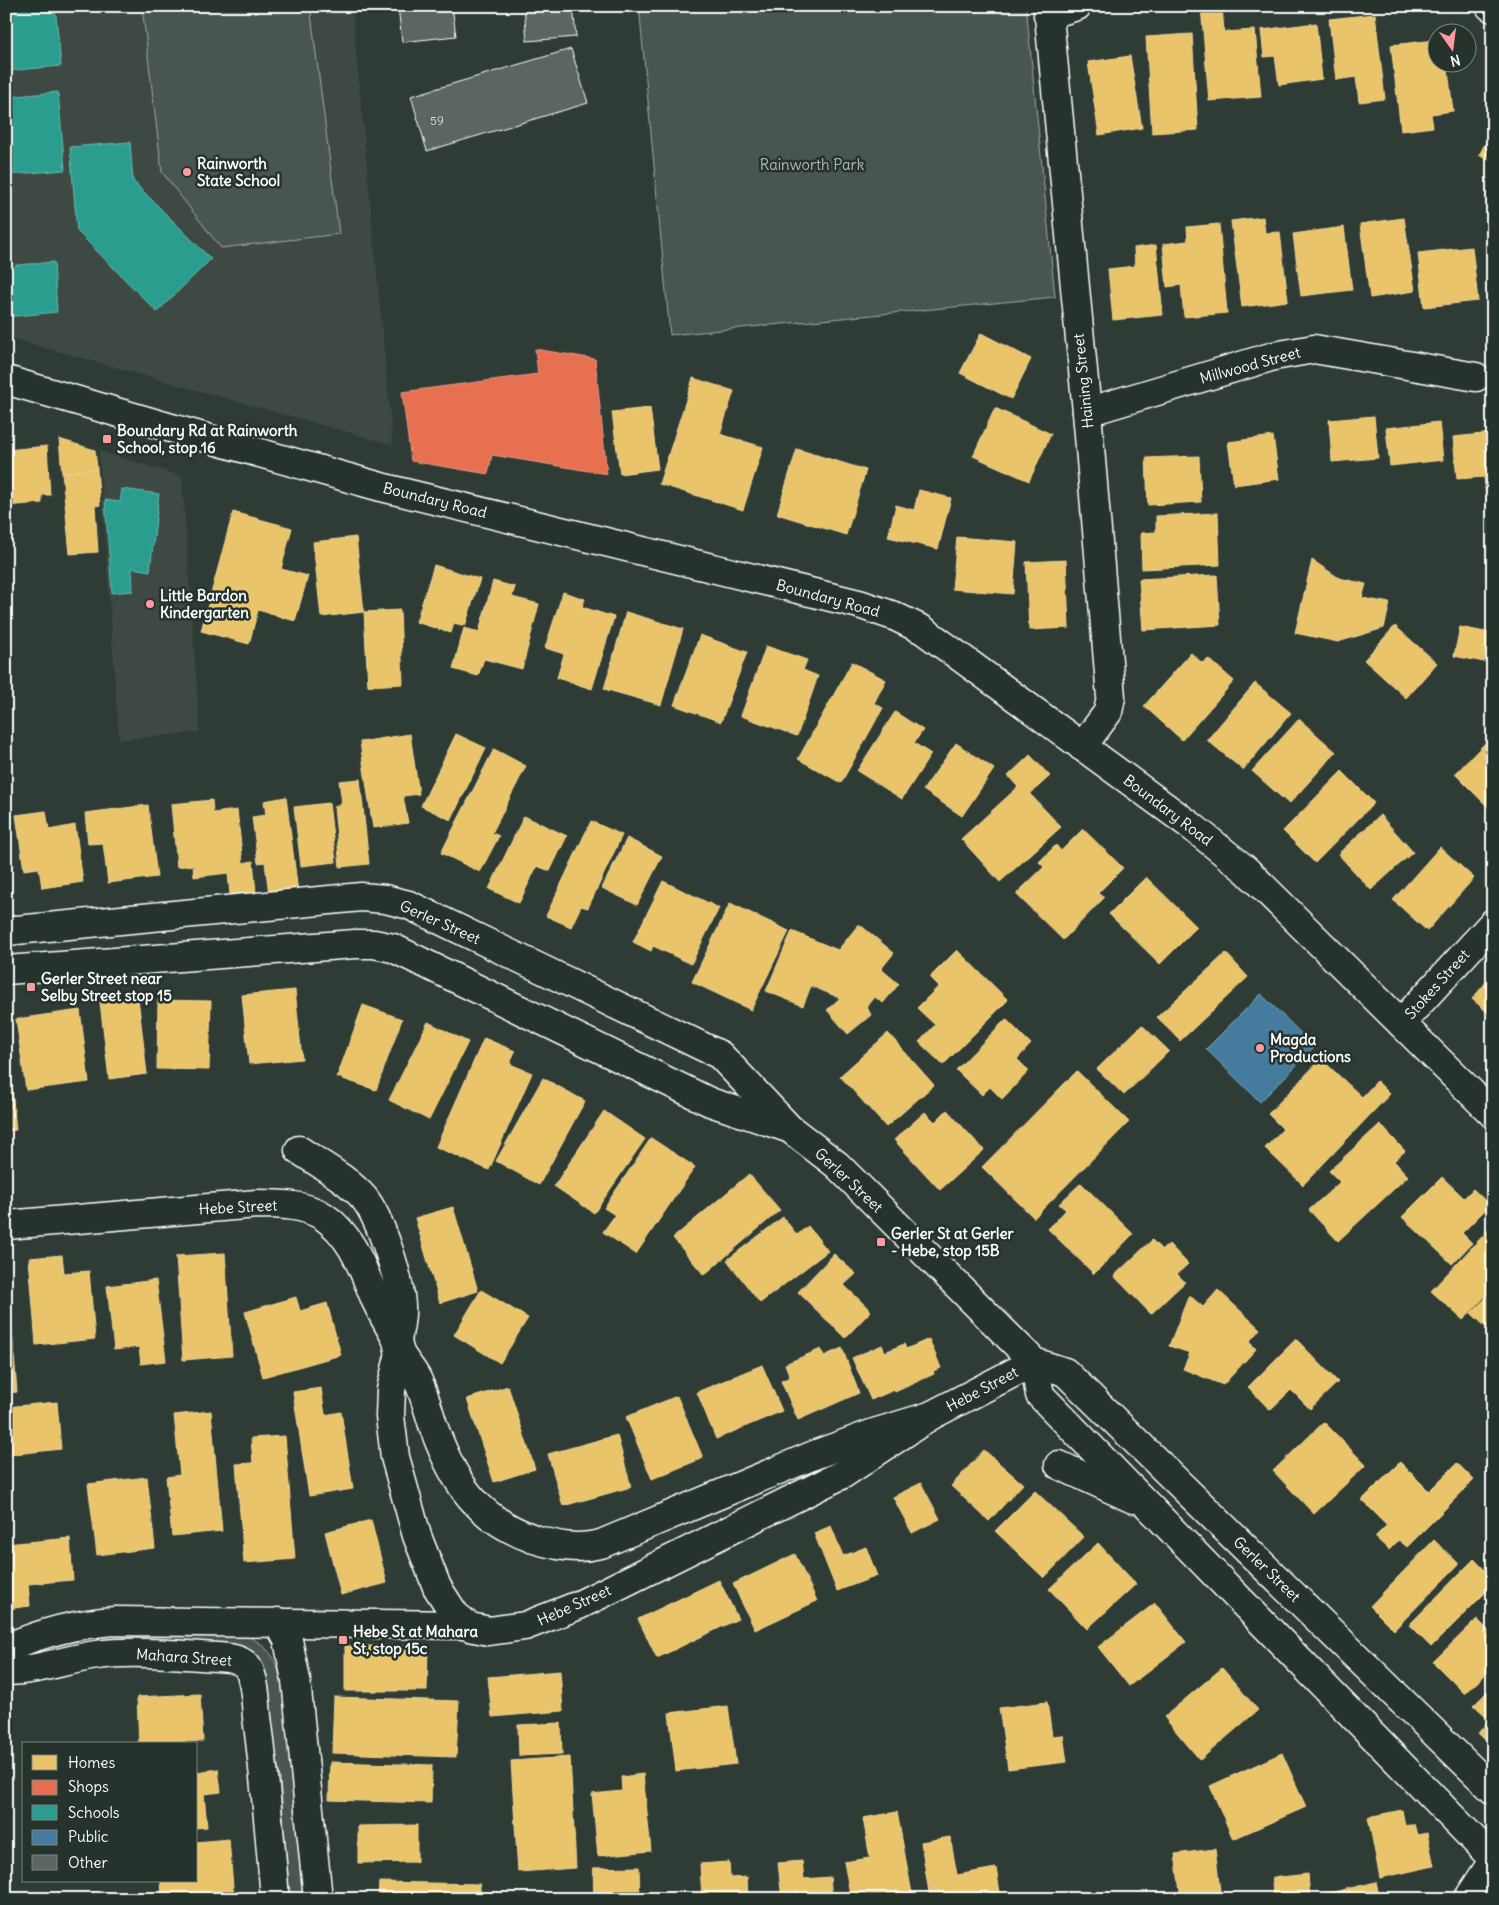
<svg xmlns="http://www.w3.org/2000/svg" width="1499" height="1905" font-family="Delius,sans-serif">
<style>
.built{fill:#3c4842}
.green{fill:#4a544f;stroke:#a4aaa7}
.homes{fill:#e9c46a;stroke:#f0d697}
.shops{fill:#e76f51;stroke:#ee9a85}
.schools{fill:#2a9d8f;stroke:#6abab1}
.public{fill:#457b9d;stroke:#7da3ba}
.building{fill:#5b6661;stroke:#fff}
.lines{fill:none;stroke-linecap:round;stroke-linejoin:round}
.minor-casing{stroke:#fff;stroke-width:31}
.major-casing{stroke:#fff;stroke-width:31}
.minor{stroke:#26332d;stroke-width:28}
.major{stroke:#26332d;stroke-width:28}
.poi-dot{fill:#ff9aa2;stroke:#26332d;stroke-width:2}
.labels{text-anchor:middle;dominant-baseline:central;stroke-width:5;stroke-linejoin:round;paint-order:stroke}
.number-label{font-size:12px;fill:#d6d9d8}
.poi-label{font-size:15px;font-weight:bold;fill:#fff;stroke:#26332d;text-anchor:start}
.park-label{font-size:15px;fill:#b7bbb9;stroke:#26332d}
.street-label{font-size:15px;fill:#fff;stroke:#26332d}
</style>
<rect width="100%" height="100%" fill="#2f3b35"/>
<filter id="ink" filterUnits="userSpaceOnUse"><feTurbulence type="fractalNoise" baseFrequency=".02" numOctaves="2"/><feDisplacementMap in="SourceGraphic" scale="10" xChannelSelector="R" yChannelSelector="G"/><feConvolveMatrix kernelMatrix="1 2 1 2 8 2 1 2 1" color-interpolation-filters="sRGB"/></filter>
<g filter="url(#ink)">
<!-- built -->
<g class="built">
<path d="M6 6H352L393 445 6 337Z"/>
<path d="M99 451 182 476 200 732 119 740Z"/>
</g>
<!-- green -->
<g class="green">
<path d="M142 6H310L339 234 221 248 162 172Z"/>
<path d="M639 6H1026L1055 297 670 335Z"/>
<path d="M108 1633 248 1636C278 1652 278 1667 284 1698L305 1899H290L280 1778 272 1731 258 1665 33 1657V1649Z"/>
</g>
<!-- homes -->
<g class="homes">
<path d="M1222 6 1224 32 1255 30 1261 97 1209 101 1201 7Z"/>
<path d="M1375 14 1385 99 1359 102 1356 77 1336 80 1329 19Z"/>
<path d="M1316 23 1322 79 1279 85 1275 56 1264 57 1261 30Z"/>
<path d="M1192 34 1198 130 1152 133 1146 37Z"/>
<path d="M1436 40V62H1447L1453 111 1431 114 1433 127 1401 131 1391 45Z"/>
<path d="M1130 56 1142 128 1099 135 1088 62Z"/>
<path d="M1493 129V162L1479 155Z"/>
<path d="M1263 217 1265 233 1280 232 1288 301 1242 307 1231 221Z"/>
<path d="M1404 218 1415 291 1370 298 1360 224Z"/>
<path d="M1219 224 1227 313 1184 317 1181 285 1167 287 1163 244 1188 241 1187 227Z"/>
<path d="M1344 227 1352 290 1301 296 1293 234Z"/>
<path d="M1156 245 1163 315 1113 320 1108 269 1135 266 1134 248Z"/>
<path d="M1472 247 1478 301 1424 307 1418 253Z"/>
<path d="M981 333 1031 359 1011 399 960 373Z"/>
<path d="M693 378 734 391 720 434 763 447 743 510 659 484Z"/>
<path d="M650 408 658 469 620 474 612 412Z"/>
<path d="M995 408 1051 434 1029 481 973 456Z"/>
<path d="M1374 416 1378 458 1332 462 1329 420Z"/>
<path d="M1439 422 1443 460 1390 466 1386 428Z"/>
<path d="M1493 433V496H1486L1484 477 1457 479 1453 437Z"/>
<path d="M1273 436 1279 479 1234 485 1228 442Z"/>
<path d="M59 439 95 450 97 469 62 473Z"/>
<path d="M47 446 50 495H42V503L6 506 7 450Z"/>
<path d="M797 449 866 470 846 535 777 514Z"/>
<path d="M1199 456 1201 502 1148 505 1146 458Z"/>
<path d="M97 469 100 505 95 506 98 552 70 554 62 473Z"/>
<path d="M919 490 951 498 938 549 888 537 896 505 914 510Z"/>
<path d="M233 512 292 528 281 569 308 576 295 621 258 610 249 644 201 631Z"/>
<path d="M1218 513 1220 565 1142 569 1141 533 1156 532V516Z"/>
<path d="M356 537 364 612 321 617 313 542Z"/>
<path d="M957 537 1017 542 1013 594 952 589Z"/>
<path d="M1066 560 1069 628 1029 630 1026 562Z"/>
<path d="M1312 560 1339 578 1366 584 1362 598 1390 603 1384 628 1338 642 1295 633Z"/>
<path d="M434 565 480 579 465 626 454 623 451 633 416 622Z"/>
<path d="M1217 575 1220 625 1143 630 1139 579Z"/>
<path d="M493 581 515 587 512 597 539 604 522 669 484 659 478 676 453 669 464 628 479 632Z"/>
<path d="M563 592 585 599 582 607 614 617 592 689 557 678 564 654 545 648Z"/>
<path d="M400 610 403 684 368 686 364 612Z"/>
<path d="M626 612 683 629 661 705 604 689Z"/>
<path d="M1395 626 1437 663 1406 698 1364 660Z"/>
<path d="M1460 627 1490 633 1484 662 1454 656Z"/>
<path d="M700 635 747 652 721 722 674 705Z"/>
<path d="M766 646 807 660 803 670 818 676 797 736 741 716Z"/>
<path d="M1191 653 1202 663 1209 659 1234 681 1182 740 1144 706Z"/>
<path d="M852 662 886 680 874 703 883 708 841 783 798 759Z"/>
<path d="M1255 683 1291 713 1243 770 1207 740Z"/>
<path d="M895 712 923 730 914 743 931 754 902 799 857 771Z"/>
<path d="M1299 719 1336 752 1289 804 1252 771Z"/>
<path d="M410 734 419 794 403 796 408 823 373 828 360 742Z"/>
<path d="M456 734 486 748 451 820 421 806Z"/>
<path d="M1490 738 1493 740 1492 811 1455 774Z"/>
<path d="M956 743 994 769 962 816 923 790Z"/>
<path d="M494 749 526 766 492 833 499 836 480 872 441 853Z"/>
<path d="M1030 755 1050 776 1030 794 1061 827 1000 882 961 839 1018 787 1008 776Z"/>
<path d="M1342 771 1374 803 1315 863 1283 831Z"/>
<path d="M360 779 369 864 340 867 334 807 342 803 339 781Z"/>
<path d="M286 797 298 892 269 895 265 862 258 863 252 817 266 815 264 801Z"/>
<path d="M212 800 213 813 237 810 243 863 253 861 256 893 230 895 228 873 194 877 193 865 177 867 171 804Z"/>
<path d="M329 803 336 862 301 866 294 807Z"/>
<path d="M148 805 157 877 108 883 103 843 88 844 85 813Z"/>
<path d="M46 811 49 830 75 825 83 882 42 888 39 868 24 870 16 815Z"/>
<path d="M1380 815 1413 852 1371 890 1338 854Z"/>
<path d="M524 816 567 836 550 871 537 866 519 903 489 889Z"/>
<path d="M591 821 622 835 588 908 581 906 571 927 546 916Z"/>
<path d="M1083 829 1123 868 1098 893 1104 898 1063 940 1016 894 1044 867 1039 862 1056 845 1061 851Z"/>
<path d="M627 838 662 856 637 905 602 888Z"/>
<path d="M1440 847 1474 878 1427 931 1393 900Z"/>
<path d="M1146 877 1197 927 1160 964 1109 914Z"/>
<path d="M663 881 719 908 691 964 653 946 651 951 633 942Z"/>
<path d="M730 903 789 931 751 1010 692 982Z"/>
<path d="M859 924 894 953 881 969 899 984 883 1003 875 997 867 1007 871 1015 848 1034 827 1010 840 998 811 986 803 1006 766 991 792 931 838 950Z"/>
<path d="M957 950 1008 1000 943 1065 919 1042 935 1025 917 1008 939 986 930 977Z"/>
<path d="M1226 953 1248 977 1180 1041 1157 1017Z"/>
<path d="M1493 974V1017L1472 999Z"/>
<path d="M295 990 302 1059 249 1064 242 995Z"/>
<path d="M138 998 147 1074 109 1079 100 1002Z"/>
<path d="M158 1000 211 1001 209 1070 157 1069Z"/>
<path d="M363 1005 402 1019 376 1090 337 1077Z"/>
<path d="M80 1010 89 1082 26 1090 16 1019Z"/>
<path d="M1006 1019 1031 1044 1017 1059 1029 1071 1002 1099 990 1087 982 1095 956 1070Z"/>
<path d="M428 1022 468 1042 429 1120 389 1100Z"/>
<path d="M1142 1025 1169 1051 1124 1095 1097 1069Z"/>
<path d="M888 1033 934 1085 886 1127 840 1076Z"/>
<path d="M484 1038 515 1051 510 1064 532 1073 489 1170 436 1147Z"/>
<path d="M1321 1059 1362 1097 1377 1081 1390 1094 1303 1185 1265 1148 1283 1129 1268 1114Z"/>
<path d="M10 1068 16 1130 6 1131V1069Z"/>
<path d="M1077 1071 1129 1122 1034 1218 982 1167Z"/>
<path d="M543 1078 585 1101 539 1185 496 1161Z"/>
<path d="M947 1110 984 1150 940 1190 894 1140 925 1112 935 1122Z"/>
<path d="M604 1111 645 1139 594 1213 554 1186Z"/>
<path d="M1380 1124 1405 1151 1394 1161 1408 1176 1338 1241 1309 1210 1340 1182 1329 1171Z"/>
<path d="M651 1138 695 1167 636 1254 603 1232 615 1215 604 1208Z"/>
<path d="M749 1174 780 1210 704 1275 673 1238Z"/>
<path d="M1442 1177 1464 1198 1473 1189 1490 1205 1462 1233 1472 1243 1452 1264 1402 1217Z"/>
<path d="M1081 1183 1133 1234 1094 1274 1048 1229 1066 1210 1059 1204Z"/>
<path d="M453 1207 478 1291 440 1303 415 1218Z"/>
<path d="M783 1217 797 1235 808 1226 828 1251 760 1303 727 1260Z"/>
<path d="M1493 1225V1288L1463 1320 1431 1291Z"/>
<path d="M1152 1240 1162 1250 1169 1244 1188 1264 1177 1274 1185 1282 1151 1314 1114 1276Z"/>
<path d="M225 1253 232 1356 183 1360 176 1256Z"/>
<path d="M834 1254 856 1274 844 1285 871 1311 845 1338 798 1292Z"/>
<path d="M62 1255 64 1273 89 1271 95 1339 36 1345 29 1258Z"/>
<path d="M6 1279H8L17 1392 6 1393Z"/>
<path d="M156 1280 166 1361 141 1364 139 1347 114 1350 107 1286Z"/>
<path d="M481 1290 528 1318 500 1363 454 1335Z"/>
<path d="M1218 1290 1260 1329 1249 1342 1256 1349 1223 1385 1183 1369 1190 1353 1169 1346 1189 1295 1203 1307Z"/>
<path d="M1493 1291V1326L1489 1330 1471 1313Z"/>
<path d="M296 1297 300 1311 327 1303 341 1355 263 1377 245 1312Z"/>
<path d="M929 1339 941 1368 933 1371 934 1374 895 1392 894 1390 871 1400 852 1358 882 1345 885 1352 904 1344 906 1349Z"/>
<path d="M1296 1339 1338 1382 1310 1409 1291 1390 1270 1410 1248 1387Z"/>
<path d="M842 1348 859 1393 798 1420 781 1381 790 1377 785 1364 821 1349 824 1356Z"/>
<path d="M762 1365 782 1411 716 1439 697 1392Z"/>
<path d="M508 1386 535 1469 494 1482 467 1399Z"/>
<path d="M321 1388 325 1415 341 1412 353 1489 309 1496 293 1392Z"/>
<path d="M677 1396 703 1458 652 1479 626 1417Z"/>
<path d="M57 1402 61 1449 6 1455V1407Z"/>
<path d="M211 1411 222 1531 172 1536 166 1477 180 1475 174 1415Z"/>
<path d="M1324 1422 1366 1465 1314 1514 1273 1471Z"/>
<path d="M617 1435 631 1487 563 1506 548 1454Z"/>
<path d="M285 1436 295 1559 244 1563 236 1464 253 1463 251 1438Z"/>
<path d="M984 1450 1023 1484 989 1521 951 1486Z"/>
<path d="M1400 1462 1429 1491 1457 1463 1474 1480 1407 1547 1399 1540 1389 1550 1375 1537 1387 1525 1362 1500Z"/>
<path d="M147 1477 155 1548 97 1555 88 1484Z"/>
<path d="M921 1483 940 1519 912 1533 893 1497Z"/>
<path d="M1035 1491 1084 1537 1044 1578 995 1531Z"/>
<path d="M371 1520 387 1583 341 1595 325 1532Z"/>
<path d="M831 1526 843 1556 866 1547 877 1576 837 1591 814 1533Z"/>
<path d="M70 1538 73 1580 28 1584 30 1606 6 1609V1544Z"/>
<path d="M1434 1540 1459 1564 1394 1630 1370 1606Z"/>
<path d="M1098 1543 1136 1584 1087 1629 1049 1589Z"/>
<path d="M795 1554 817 1601 755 1630 733 1584Z"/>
<path d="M1474 1559 1493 1578V1585L1431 1647 1409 1625Z"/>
<path d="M719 1580 738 1619 657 1658 638 1619Z"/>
<path d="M1155 1603 1186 1642 1129 1686 1098 1647Z"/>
<path d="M1477 1619 1493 1635V1667L1465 1694 1433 1662Z"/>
<path d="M345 1646H428L427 1691H345Z"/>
<path d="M1222 1668 1258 1710 1200 1760 1164 1717Z"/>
<path d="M560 1671 563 1711 492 1717 488 1677Z"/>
<path d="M1493 1686V1748L1478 1733 1490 1720 1474 1705Z"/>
<path d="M200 1694 203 1741 139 1744 137 1697Z"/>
<path d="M334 1697 459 1701 456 1757 332 1753Z"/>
<path d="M1047 1702 1052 1736 1063 1735 1067 1762 1008 1769 999 1708Z"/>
<path d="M728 1706 736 1764 676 1771 669 1713Z"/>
<path d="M561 1723 562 1754 519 1756 518 1725Z"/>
<path d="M1282 1753 1306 1807 1233 1839 1210 1786Z"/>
<path d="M570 1757 576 1868 518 1872 511 1761Z"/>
<path d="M330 1762 432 1765 431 1803 329 1800Z"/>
<path d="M218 1769 221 1792 204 1794 207 1827 196 1828V1772Z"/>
<path d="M643 1774 651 1851 598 1856 592 1794 622 1791 621 1777Z"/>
<path d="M1402 1810 1405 1826 1414 1824 1417 1835 1427 1833 1434 1866 1380 1878 1368 1817Z"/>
<path d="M897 1812 913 1899H851L844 1862 870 1858 863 1818Z"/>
<path d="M417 1825V1862L358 1863V1826Z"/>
<path d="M950 1837 957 1875 996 1868 1001 1899H930L921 1842Z"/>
<path d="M229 1839 234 1899H162L161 1881H196V1842Z"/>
<path d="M1215 1849 1221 1899H1181L1175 1854Z"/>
<path d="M802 1861 804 1879 830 1877 832 1899H782L778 1863Z"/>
<path d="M729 1862 730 1878 747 1877 748 1899H702L700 1864Z"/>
<path d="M639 1867 640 1899H594L593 1868Z"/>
<path d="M1308 1874 1310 1899H1273L1272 1878Z"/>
<path d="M379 1882 480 1884V1899H378Z"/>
<path d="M1376 1882 1380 1899H1317V1896Z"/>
</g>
<!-- shops -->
<path class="shops" d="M535 349 595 359 607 474 492 455 488 474 411 461 402 392 538 374Z"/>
<!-- schools -->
<g class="schools">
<path d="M6 6H55L61 66 6 71Z"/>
<path d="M58 92 65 170 6 175V95V97Z"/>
<path d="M130 142 133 181 211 259 157 312 77 231 70 147Z"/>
<path d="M54 262 57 312 6 317V271L17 265Z"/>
<path d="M122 489 159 494 150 571 132 568 133 591 112 593 105 500 120 502Z"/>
</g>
<!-- public -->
<path class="public" d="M1261 994 1315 1047 1260 1102 1206 1049Z"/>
<!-- building -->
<g class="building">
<path d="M398 6H452L456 36 402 42Z"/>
<path d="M524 6H573L576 37 527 41Z"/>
<path d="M571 49 588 103 427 151 411 96Z"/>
</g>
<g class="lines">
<defs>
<g id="minor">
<path d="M1048 6 1087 412 1111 697 1108 712 1082 747"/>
<path d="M1490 6 1493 8"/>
<path d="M1048 15 1077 6"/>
<path d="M1087 412 1274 356 1314 349 1476 377"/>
<path d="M6 931 361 897 385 899 409 905 720 1055 789 1128 837 1165 1034 1362 1065 1372 1493 1790"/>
<path d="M6 970 355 944H374L393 948 710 1102 785 1127"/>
<path d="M1401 1023 1493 923"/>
<path d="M299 1150C321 1165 346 1178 364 1198 381 1219 400 1279 401 1306 402 1318 399 1329 397 1340"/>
<path d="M6 1225 257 1204C279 1204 303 1204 323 1216 353 1236 363 1270 376 1301 382 1314 389 1326 396 1338 398 1343 398 1348 400 1353 405 1363 414 1371 418 1381 425 1396 429 1413 434 1428 454 1483 477 1519 534 1539 557 1546 577 1550 601 1544L814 1455 874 1433 930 1416"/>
<path d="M400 1353 391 1390 390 1416 395 1457 417 1536 437 1587 455 1615 470 1627 489 1631 525 1626 579 1605 843 1474 930 1416 1034 1362"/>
<path d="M1034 1362 1040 1395 1493 1859"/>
<path d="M1059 1465 1133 1499"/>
<path d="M278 1622 288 1640 296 1680 318 1899"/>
<path d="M6 1648C41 1633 78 1623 116 1621L465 1625"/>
<path d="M6 1671C38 1671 67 1659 97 1655 133 1650 180 1655 217 1657 228 1658 242 1658 248 1668 255 1679 256 1704 257 1717 265 1777 270 1838 275 1899"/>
<path d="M1468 1899 1493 1861"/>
</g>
<path id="major" d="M6 380 171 428 381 487 859 604 894 616 923 630 1190 825 1246 870 1493 1114"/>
</defs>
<!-- minor casing -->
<use href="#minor" class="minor-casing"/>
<!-- major casing -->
<use href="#major" class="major-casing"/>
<!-- minor -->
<use href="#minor" class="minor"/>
<!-- major -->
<use href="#major" class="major"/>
</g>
</g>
<!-- markers -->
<g class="poi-dot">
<circle cx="187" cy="172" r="5"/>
<rect x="102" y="434" width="10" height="10" rx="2.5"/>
<circle cx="150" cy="604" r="5"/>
<rect x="26" y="982" width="10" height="10" rx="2.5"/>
<circle cx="1260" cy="1048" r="5"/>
<rect x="876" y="1237" width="10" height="10" rx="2.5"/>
<rect x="338" y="1635" width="10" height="10" rx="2.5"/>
</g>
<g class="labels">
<!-- number labels -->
<g class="number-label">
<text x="437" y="120">59</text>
</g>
<!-- poi labels -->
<g class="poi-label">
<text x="197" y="163">Rainworth<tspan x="197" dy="17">State School</tspan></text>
<text x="117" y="430">Boundary Rd at Rainworth<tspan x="117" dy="17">School, stop 16</tspan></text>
<text x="160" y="595">Little Bardon<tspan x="160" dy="17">Kindergarten</tspan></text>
<text x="41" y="978">Gerler Street near<tspan x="41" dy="17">Selby Street stop 15</tspan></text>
<text x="1270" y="1039">Magda<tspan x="1270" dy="17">Productions</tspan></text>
<text x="891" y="1233">Gerler St at Gerler<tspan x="891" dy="17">- Hebe, stop 15B</tspan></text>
<text x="353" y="1631">Hebe St at Mahara<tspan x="353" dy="17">St, stop 15c</tspan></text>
</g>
<!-- park labels -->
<g class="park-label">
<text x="812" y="164">Rainworth Park</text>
</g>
<!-- street labels -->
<g class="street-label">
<text transform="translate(1250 365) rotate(-15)">Millwood Street</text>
<text transform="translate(1083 381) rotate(-96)">Haining Street</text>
<text transform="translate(435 500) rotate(14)">Boundary Road</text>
<text transform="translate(828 598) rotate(15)">Boundary Road</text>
<text transform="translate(1168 810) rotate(37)">Boundary Road</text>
<text transform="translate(440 922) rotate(24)">Gerler Street</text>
<text transform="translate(1437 984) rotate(-48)">Stokes Street</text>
<text transform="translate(849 1180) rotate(43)">Gerler Street</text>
<text transform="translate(238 1207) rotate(-3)">Hebe Street</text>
<text transform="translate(982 1389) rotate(-28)">Hebe Street</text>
<text transform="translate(1267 1569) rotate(44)">Gerler Street</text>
<text transform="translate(574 1605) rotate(-24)">Hebe Street</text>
<text transform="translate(184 1657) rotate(4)">Mahara Street</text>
</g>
</g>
<!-- margin -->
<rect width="1499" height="1905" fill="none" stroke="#26332d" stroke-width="25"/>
<rect x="12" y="12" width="1474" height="1880" fill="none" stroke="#fff" stroke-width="2" filter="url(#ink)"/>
<!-- legend -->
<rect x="22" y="1742" width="175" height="140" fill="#26332d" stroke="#7d8581"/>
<rect x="32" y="1755" width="25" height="15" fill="#e9c46a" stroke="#7d8581"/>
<text x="68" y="1768" font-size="15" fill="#ffffff">Homes</text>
<rect x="32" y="1780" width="25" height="15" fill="#e76f51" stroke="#7d8581"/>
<text x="68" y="1792" font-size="15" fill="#ffffff">Shops</text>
<rect x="32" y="1805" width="25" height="15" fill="#2a9d8f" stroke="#7d8581"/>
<text x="68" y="1818" font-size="15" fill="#ffffff">Schools</text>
<rect x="32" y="1830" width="25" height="15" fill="#457b9d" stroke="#7d8581"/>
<text x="68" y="1842" font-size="15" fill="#ffffff">Public</text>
<rect x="32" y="1855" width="25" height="15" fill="#5b6661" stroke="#7d8581"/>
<text x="68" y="1868" font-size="15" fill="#ffffff">Other</text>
<!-- north arrow -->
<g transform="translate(1452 48) rotate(166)"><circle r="24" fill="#26332d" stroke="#7d8581"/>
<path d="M0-4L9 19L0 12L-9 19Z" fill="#ff9aa2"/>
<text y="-8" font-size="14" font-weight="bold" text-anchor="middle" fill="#ffffff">N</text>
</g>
</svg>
